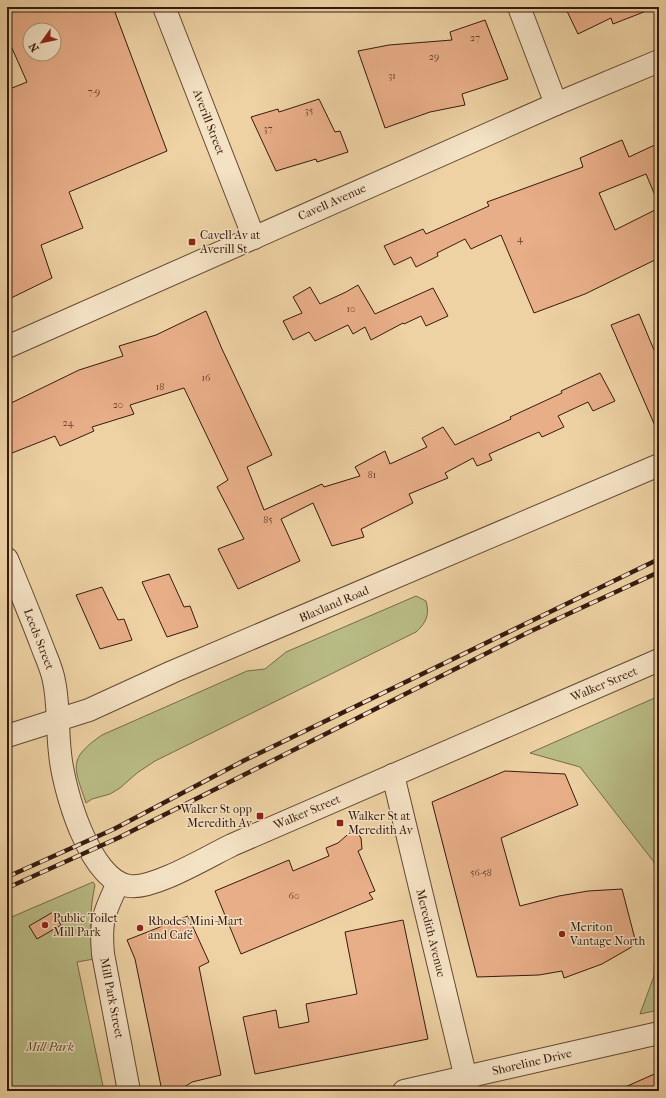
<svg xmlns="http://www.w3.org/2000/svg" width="666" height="1098" font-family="'IM FELL French Canon',serif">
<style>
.green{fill:#b9bc86;stroke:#786b4a}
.building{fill:#e8ae88;stroke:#361a0f;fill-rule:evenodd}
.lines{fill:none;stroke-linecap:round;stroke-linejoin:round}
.minor-casing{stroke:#644834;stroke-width:24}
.minor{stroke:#f4e2c4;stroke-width:22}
.rail-casing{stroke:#361a0f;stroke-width:4.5}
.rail{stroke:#f4e2c4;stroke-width:3;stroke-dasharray:9;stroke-linecap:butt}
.poi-dot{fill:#8f2418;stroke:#f4e2c4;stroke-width:1.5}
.labels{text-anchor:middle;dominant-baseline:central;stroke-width:3;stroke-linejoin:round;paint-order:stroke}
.number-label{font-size:10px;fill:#623f2d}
.street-label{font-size:12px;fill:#361a0f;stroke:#f4e2c4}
.poi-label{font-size:12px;fill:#361a0f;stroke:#f4e2c4;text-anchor:start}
.park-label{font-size:12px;font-style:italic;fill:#5d4b33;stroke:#f4e2c4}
</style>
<rect width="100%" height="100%" fill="#eed2a4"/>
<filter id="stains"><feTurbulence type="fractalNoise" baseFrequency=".005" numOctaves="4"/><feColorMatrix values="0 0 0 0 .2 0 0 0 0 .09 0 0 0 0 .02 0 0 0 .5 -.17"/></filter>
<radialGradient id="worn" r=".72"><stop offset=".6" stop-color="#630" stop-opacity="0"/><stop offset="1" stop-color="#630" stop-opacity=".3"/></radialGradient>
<!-- green -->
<g class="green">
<path d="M416 596 426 601C430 615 426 623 416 632L155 761 137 773 120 788 110 794 92 799 86 803C74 767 67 759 102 735L247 671 265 669 286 652Z"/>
<path d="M659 696V1010L640 1014 654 976 657 866 580 767 530 753Z"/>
<path d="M93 882 95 885C89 914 90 929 94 959L77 962 104 1091H7V919Z"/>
</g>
<!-- building -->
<g class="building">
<path d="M7 7H113L167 151 69 192 83 228 41 245 52 278 7 300V90L27 82 7 37ZM30 30H54V54H30Z"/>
<path d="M565 7H653L654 8 613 24 611 18 578 34Z"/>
<path d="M485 20 508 79 462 94 465 105 430 112 385 128 358 51 389 45 452 40 450 32Z"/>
<path d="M319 99 335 132 340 131 348 152 317 162 316 159 276 171 251 117 278 109 279 112Z"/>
<path d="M622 140 629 157 659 143V205L646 174 599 193 615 230 659 208V258L585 294 534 313 501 235 471 249 465 239 437 253 438 256 416 267 411 257 394 265 384 246 423 229 426 234 489 206 487 202 583 167 580 158Z"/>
<path d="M358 285 375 314 433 288 448 316 426 326 421 316 404 324 403 323 371 340 365 327 353 334 348 325 315 341 309 332 293 340 283 321 302 313 293 297 310 287 320 304 346 292Z"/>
<path d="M206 311 222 349 272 455 247 467 264 510 322 484 324 487 360 476 355 467 385 451 390 464 427 447 422 438 443 427 455 445 511 419 510 417 562 393 561 391 600 373 615 401 593 411 588 402 558 416 564 427 542 437 539 432 489 454 492 460 477 466 473 458 445 473 448 478 409 494 413 503 361 529 364 537 332 546 313 503 281 519 300 561 238 589 218 549 244 539 217 487 228 480 184 388 130 405 134 414 92 427 94 431 60 446 55 436 7 455V405L79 370 123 356 119 346 156 335Z"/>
<path d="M639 314 659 362V435L611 325Z"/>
<path d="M169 574 184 607 190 606 198 627 167 637 142 582Z"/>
<path d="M102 587 118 620 124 619 132 640 100 649 76 595Z"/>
<path d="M505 771 565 774 578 805 501 838 520 906 559 896 588 891 622 889 636 943 630 948 602 964 564 978 562 971 539 975 477 977 432 802Z"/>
<path d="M354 829 361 838 362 849 358 851 375 891 369 893 373 899 241 954 215 891 289 860 293 871 329 856 326 848 338 843Z"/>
<path d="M53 912 61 925 37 939 29 926Z"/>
<path d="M188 916 209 962 199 967 221 1075 192 1082 178 1091H162L135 959 127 940Z"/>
<path d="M403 920 428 1039 255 1074 243 1017 276 1010 279 1028 309 1022 306 1004 357 994 345 932Z"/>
<path d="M659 1072V1091H616Z"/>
</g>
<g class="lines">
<defs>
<g id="minor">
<path d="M164 7 254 238"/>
<path d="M519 7 556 104"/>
<path d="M7 347 556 104 659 61"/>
<path d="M7 559C19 588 31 617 42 646 46 657 52 669 54 681 59 704 57 729 60 753 63 788 89 880 129 886 153 890 209 856 232 845L659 660"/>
<path d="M7 736 89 710 172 672 659 465"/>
<path d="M393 775 469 1091"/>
<path d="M118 883C104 913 100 920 103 954L129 1091"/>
<path d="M404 1091 659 1033"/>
</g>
</defs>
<!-- minor casing -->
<use href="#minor" class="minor-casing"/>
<!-- minor -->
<use href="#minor" class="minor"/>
<defs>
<g id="rail">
<path d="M7 877 114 829 245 760 659 559"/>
<path d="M7 888 118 838 529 632 659 572"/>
</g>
</defs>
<!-- rail casing -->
<use href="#rail" class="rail-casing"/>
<!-- rail -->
<use href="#rail" class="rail"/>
</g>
<!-- markers -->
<g class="poi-dot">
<rect x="188" y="238" width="8" height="8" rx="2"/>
<rect x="256" y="812" width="8" height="8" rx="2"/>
<rect x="336" y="819" width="8" height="8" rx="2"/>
<circle cx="45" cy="925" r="4"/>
<circle cx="140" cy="928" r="4"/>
<circle cx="562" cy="934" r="4"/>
</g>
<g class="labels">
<!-- number labels -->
<g class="number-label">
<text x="475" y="38">27</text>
<text x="434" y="57">29</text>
<text x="392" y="76">31</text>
<text x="94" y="92">7-9</text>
<text x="309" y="111">35</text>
<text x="268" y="129">37</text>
<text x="520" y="239">4</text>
<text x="351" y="309">10</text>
<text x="206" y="378">16</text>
<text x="160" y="387">18</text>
<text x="118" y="405">20</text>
<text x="68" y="423">24</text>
<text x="372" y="475">81</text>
<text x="268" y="520">85</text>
<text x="481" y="873">56-58</text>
<text x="294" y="896">60</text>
</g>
<!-- street labels -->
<g class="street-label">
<text transform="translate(209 122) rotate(69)">Averill Street</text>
<text transform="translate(332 202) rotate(-24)">Cavell Avenue</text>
<text transform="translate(334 604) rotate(-23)">Blaxland Road</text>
<text transform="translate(39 639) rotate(69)">Leeds Street</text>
<text transform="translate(604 684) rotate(-23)">Walker Street</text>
<text transform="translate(307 812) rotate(-23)">Walker Street</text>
<text transform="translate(431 933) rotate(76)">Meredith Avenue</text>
<text transform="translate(112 998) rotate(79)">Mill Park Street</text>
<text transform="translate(532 1062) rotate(-13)">Shoreline Drive</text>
</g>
<!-- poi labels -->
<g class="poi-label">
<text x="200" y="235">Cavell Av at<tspan x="200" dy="14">Averill St</tspan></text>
<text x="252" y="809" text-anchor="end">Walker St opp<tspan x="252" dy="14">Meredith Av</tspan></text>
<text x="348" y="816">Walker St at<tspan x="348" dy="14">Meredith Av</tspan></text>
<text x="53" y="918">Public Toilet<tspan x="53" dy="14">Mill Park</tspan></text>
<text x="148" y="921">Rhodes Mini-Mart<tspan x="148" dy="14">and Café</tspan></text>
<text x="570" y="927">Meriton<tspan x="570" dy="14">Vantage North</tspan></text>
</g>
<!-- park labels -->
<g class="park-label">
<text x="50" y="1047">Mill Park</text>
</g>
</g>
<!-- margin -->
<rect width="666" height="1098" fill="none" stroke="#eed2a4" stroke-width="24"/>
<rect x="8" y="8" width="650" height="1082" fill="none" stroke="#361a0f" stroke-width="2"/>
<rect x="12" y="12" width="642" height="1074" fill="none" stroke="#361a0f"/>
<!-- north arrow -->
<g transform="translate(42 42) rotate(237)"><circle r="19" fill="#f4e2c4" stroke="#a8927c"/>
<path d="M0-3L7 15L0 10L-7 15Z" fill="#8f2418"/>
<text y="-6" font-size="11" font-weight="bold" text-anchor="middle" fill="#361a0f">N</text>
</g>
<rect width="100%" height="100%" filter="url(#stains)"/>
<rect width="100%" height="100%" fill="url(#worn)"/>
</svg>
